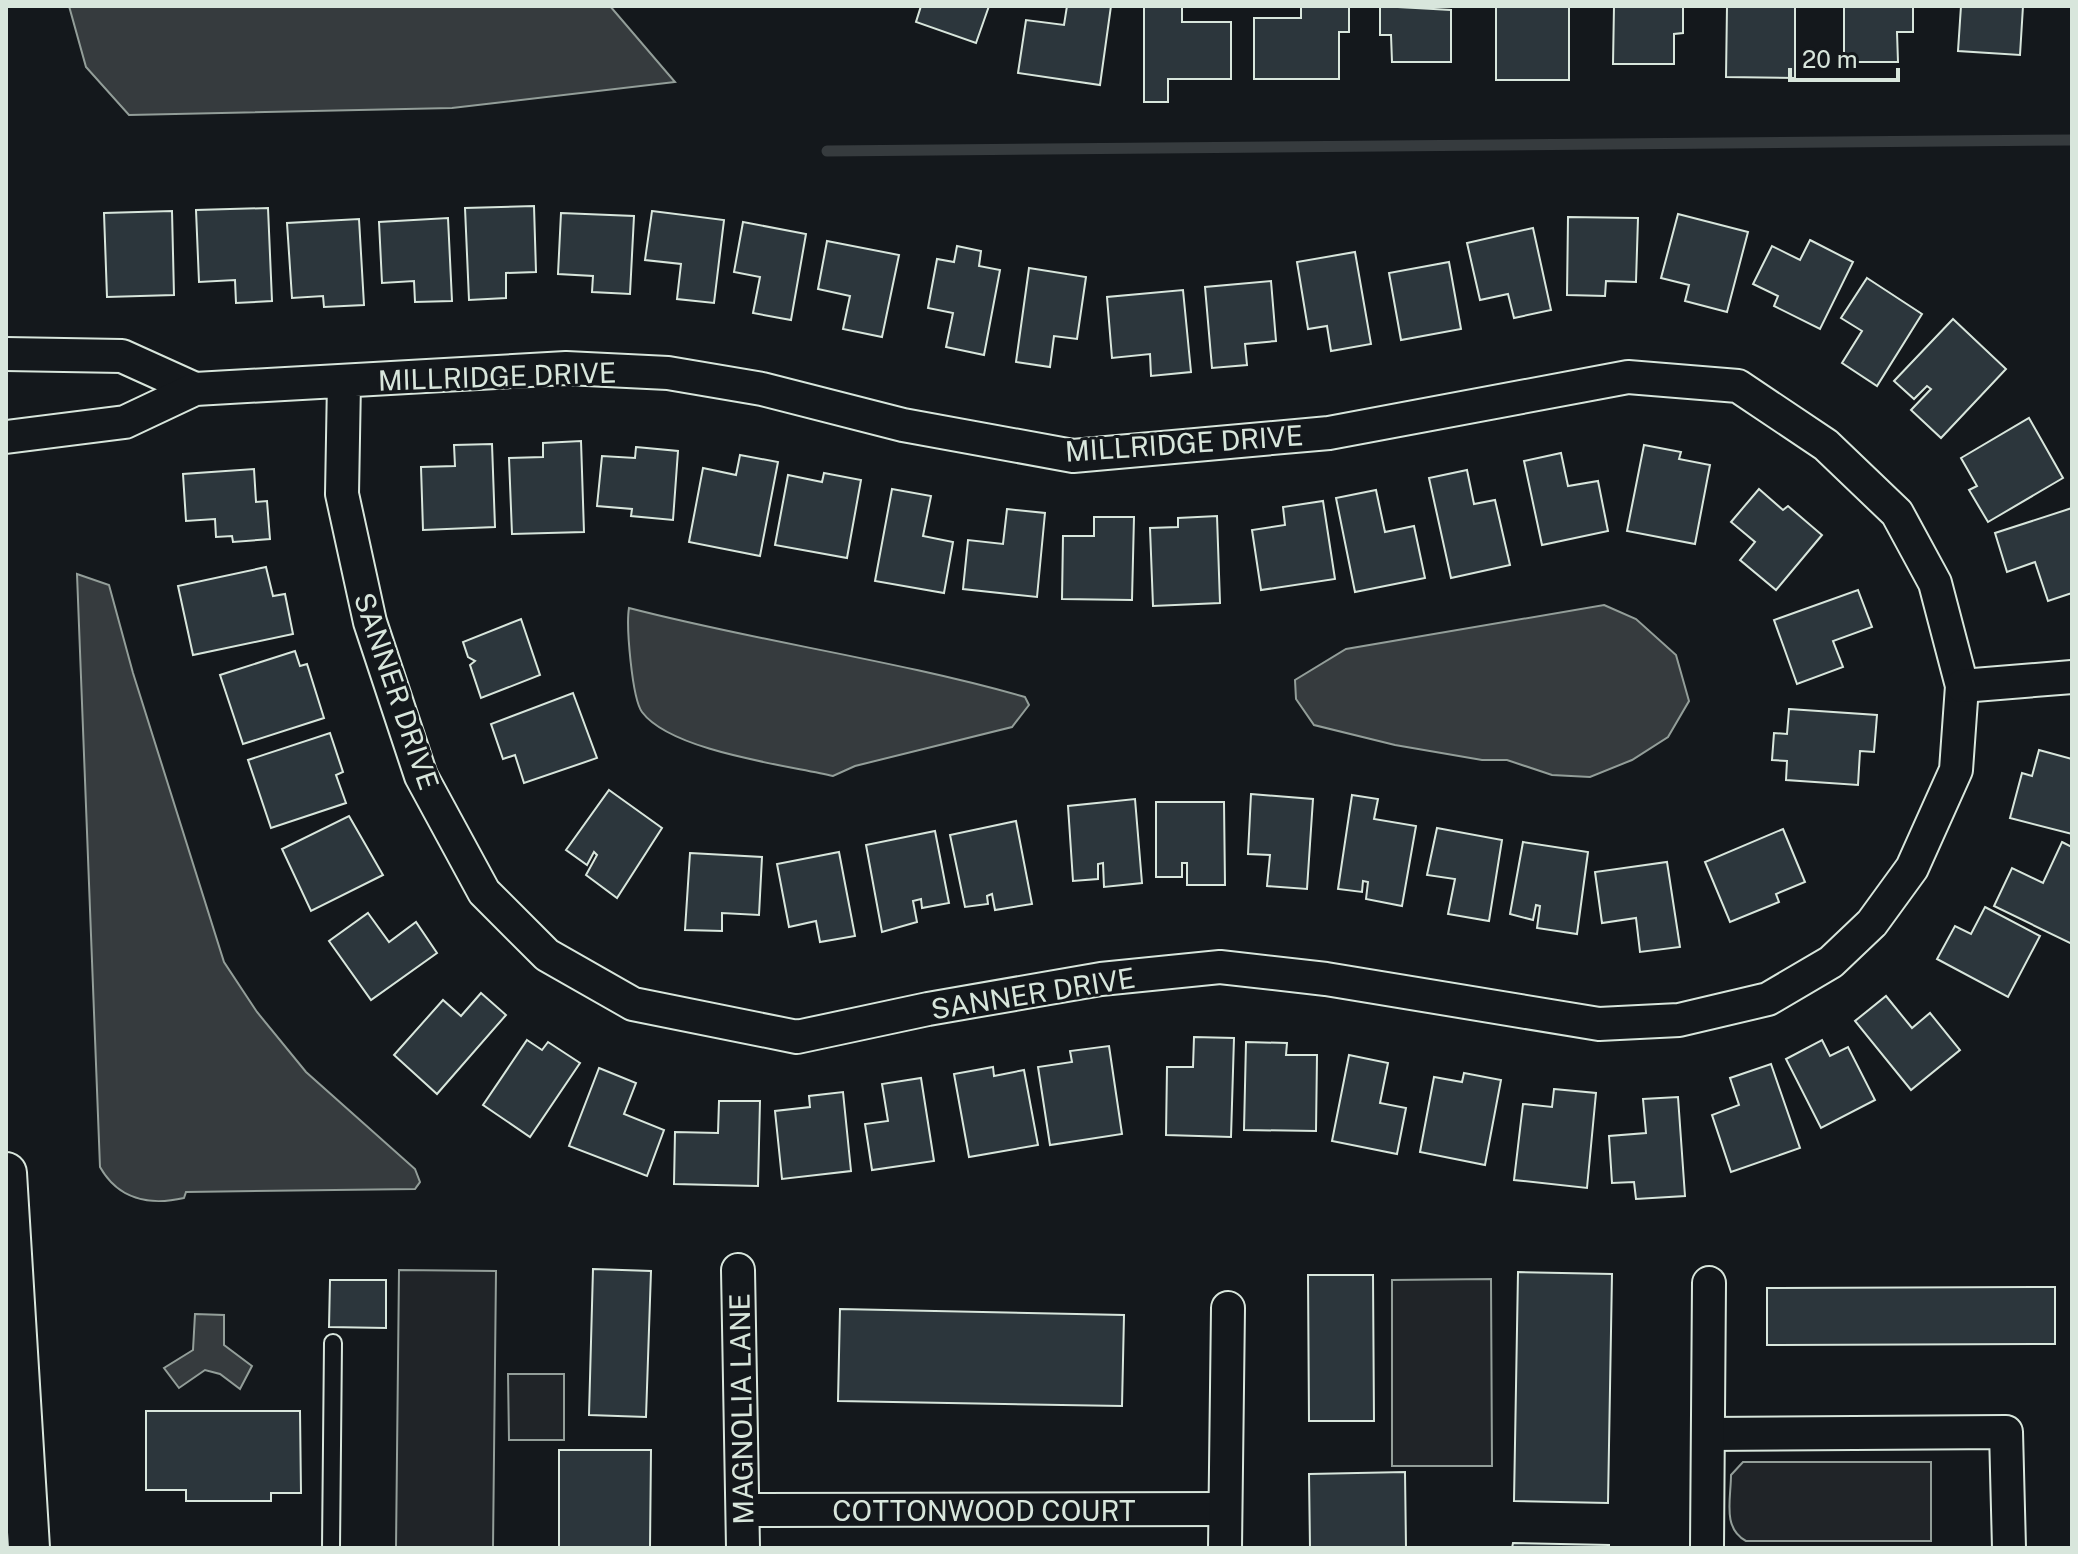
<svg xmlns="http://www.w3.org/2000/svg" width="2078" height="1554" font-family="'Public Sans',sans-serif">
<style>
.green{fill:#202428;stroke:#939e99;stroke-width:2}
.water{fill:#363b3e;stroke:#939e99;stroke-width:2}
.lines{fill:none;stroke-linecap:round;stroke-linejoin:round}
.stream{stroke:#363b3e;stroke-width:11}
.building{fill:#2c363c;stroke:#d8e6dc;stroke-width:2}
.service-casing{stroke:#d8e6dc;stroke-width:20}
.minor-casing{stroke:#d8e6dc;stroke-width:36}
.tertiary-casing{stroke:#d8e6dc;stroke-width:44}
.service{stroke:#14181c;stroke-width:16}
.minor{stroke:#14181c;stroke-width:32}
.tertiary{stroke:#14181c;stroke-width:40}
.labels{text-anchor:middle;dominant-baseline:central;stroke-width:6;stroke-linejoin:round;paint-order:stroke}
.street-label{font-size:28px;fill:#d8e6dc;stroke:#14181c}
</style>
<rect width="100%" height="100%" fill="#14181c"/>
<!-- green -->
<g class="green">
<path d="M399 1270 496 1271 493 1548H396Z"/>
<path d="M1491 1279 1492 1466H1392V1280Z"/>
<path d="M508 1374H564V1440H509Z"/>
<path d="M1743 1462H1931V1541H1746C1722 1528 1731 1499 1731 1475Z"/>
</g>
<!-- water -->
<g class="water">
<path d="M69 6H610L675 82 452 108 129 115 86 67Z"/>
<path d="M77 574 109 585 133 673 224 962 257 1012 306 1072 415 1169 420 1182 415 1189 186 1192 184 1198C149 1206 118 1199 100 1167Z"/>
<path d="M1604 605 1636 619 1676 655 1689 701 1668 737 1632 760 1590 777 1552 775 1507 760H1482L1395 745 1314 725 1296 699 1295 680 1346 649Z"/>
<path d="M629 608C760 642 895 660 1025 697L1029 705 1012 727 855 766 833 776C785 765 671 751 642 712 632 698 626 626 629 608Z"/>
<path d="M195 1314 224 1315V1345L252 1366 240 1389 220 1374 205 1370 179 1388 164 1368 193 1350Z"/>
</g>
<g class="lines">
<!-- stream -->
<path class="stream" d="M827 151 2072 140"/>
</g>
<!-- building -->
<g class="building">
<path d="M921 6H989L976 43 916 22Z"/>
<path d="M1067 6H1111L1100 85 1018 73 1026 20 1064 25Z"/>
<path d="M1144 6H1182V22H1231V79H1168V102H1144Z"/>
<path d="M1301 6H1349V32H1339V79H1254V18H1301Z"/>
<path d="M1380 6 1451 10V62H1392L1391 35H1380Z"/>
<rect x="1496" y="6" width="73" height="74"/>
<path d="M1614 6H1683V33L1674 34V64H1613Z"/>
<path d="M1727 6H1795V78L1726 77Z"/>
<path d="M1844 6H1913V32H1897L1898 62H1844Z"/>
<path d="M1961 6H2023L2020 55 1958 51Z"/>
<path d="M534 206 536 272 506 273V298L469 300 465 208Z"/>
<path d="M268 208 272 301 236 303 235 280 199 282 196 210Z"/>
<path d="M172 211 174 295 107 297 104 213Z"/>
<path d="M652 211 724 220 714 303 677 299 681 264 645 260Z"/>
<path d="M561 213 634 216 630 294 592 292 593 276 558 274Z"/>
<path d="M1678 214 1748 232 1727 312 1685 301 1689 285 1661 278Z"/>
<path d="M1568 217 1638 218 1636 282 1606 281 1605 296 1567 295Z"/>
<path d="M448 218 452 301 415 302 414 281 382 283 379 222Z"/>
<path d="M359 219 364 305 324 307 323 296 292 298 287 223Z"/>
<path d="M743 222 806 234 791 320 753 313 760 277 734 272Z"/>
<path d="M1533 228 1551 310 1514 318 1508 294 1480 300 1467 243Z"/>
<path d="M1810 240 1853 262 1820 329 1774 306 1778 296 1753 284 1772 246 1800 260Z"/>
<path d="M827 241 899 255 882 337 843 329 850 296 818 289Z"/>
<path d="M957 246 981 251 979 266 1000 270 984 355 946 347 953 313 928 308 937 259 954 262Z"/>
<path d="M1355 252 1371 344 1331 351 1327 326 1308 329 1297 262Z"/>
<path d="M1449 262 1461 329 1401 340 1389 273Z"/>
<path d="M1029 268 1086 277 1077 339 1054 336 1050 367 1016 362Z"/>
<path d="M1867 278 1922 314 1877 386 1842 363 1862 331 1841 318Z"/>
<path d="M1271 281 1276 341 1245 344 1247 365 1212 368 1205 287Z"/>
<path d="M1183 290 1191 372 1151 376 1150 354 1112 358 1107 297Z"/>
<path d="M1953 319 2006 369 1941 438 1911 410 1931 389 1927 386 1914 399 1894 381Z"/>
<path d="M2029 418 2063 478 1988 522 1969 490 1977 486 1961 458Z"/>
<path d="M581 441 584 532 512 534 509 458 543 457V443Z"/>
<path d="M492 444 495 527 423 530 421 467 455 466 454 445Z"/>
<path d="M1644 445 1681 452 1679 459 1710 465 1695 544 1627 531Z"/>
<path d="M636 447 678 451 673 520 631 516 632 509 597 506 602 456 635 458Z"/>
<path d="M1561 453 1568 486 1598 481 1608 531 1542 545 1524 461Z"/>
<path d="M740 455 778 462 760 556 689 542 703 468 736 475Z"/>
<path d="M254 469 256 502 267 501 270 539 233 542 232 536 216 537 215 519 186 521 183 474Z"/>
<path d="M1467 470 1474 504 1495 500 1510 565 1451 578 1429 478Z"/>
<path d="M824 473 861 480 847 558 775 545 788 475 822 482Z"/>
<path d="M892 489 931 496 923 536 953 542 944 593 875 581Z"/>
<path d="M1759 489 1783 510 1788 506 1822 535 1776 590 1740 560 1755 542 1731 522Z"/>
<path d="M1376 490 1385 532 1414 526 1425 578 1355 592 1336 498Z"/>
<path d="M1323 501 1335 579 1261 590 1252 530 1285 525 1283 507Z"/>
<path d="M2072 508V593L2048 601 2035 562 2007 572 1995 533Z"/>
<path d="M1007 509 1045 513 1037 597 963 589 968 540 1003 544Z"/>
<path d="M1217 516 1220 603 1153 606 1150 528 1178 527V518Z"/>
<path d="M1094 517H1134L1132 600 1062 599 1063 536H1094Z"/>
<path d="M266 567 273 596 285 594 293 634 193 655 178 586Z"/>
<path d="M1858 590 1872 627 1833 641 1843 667 1797 684 1774 620Z"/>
<path d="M521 619 540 675 481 698 470 665 475 661 468 657 463 642Z"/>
<path d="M295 651 300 666 307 664 324 718 243 744 220 675Z"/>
<path d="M573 693 597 758 524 783 515 755 503 759 491 724Z"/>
<path d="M1789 709 1877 715 1874 752 1860 751 1858 785 1786 780 1787 761 1772 760 1774 733 1787 734Z"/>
<path d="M330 733 343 772 336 775 346 803 271 828 248 760Z"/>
<path d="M2039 750 2072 759V834L2010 818 2022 773 2032 776Z"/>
<path d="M609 790 662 828 617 898 586 875 597 855 594 852 587 865 566 850Z"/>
<path d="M1251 794 1313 799 1307 889 1267 886 1270 855 1248 854Z"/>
<path d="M1352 795 1378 799 1374 819 1416 826 1402 906 1366 899 1368 882 1363 881 1362 892 1338 889Z"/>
<path d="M1135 799 1142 883 1104 887 1103 863 1098 864V879L1073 881 1068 806Z"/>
<path d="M1156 802H1224L1225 885H1187V863H1182V877H1156Z"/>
<path d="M349 816 383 875 311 911 282 849Z"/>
<path d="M1016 821 1032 904 995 910 992 894 987 896 988 904 965 907 950 835Z"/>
<path d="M1437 828 1502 840 1489 921 1448 914 1455 879 1427 875Z"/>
<path d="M1783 829 1805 882 1776 894 1779 902 1730 922 1705 862Z"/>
<path d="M935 831 949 903 922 908 921 899 913 901 917 922 882 932 866 845Z"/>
<path d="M1523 842 1588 852 1577 934 1537 928 1540 906 1536 905 1533 920 1510 914Z"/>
<path d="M2062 842 2072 847V944L1994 906 2012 868 2043 883Z"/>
<path d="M839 852 855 936 820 942 816 921 789 927 777 864Z"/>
<path d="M690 853 762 857 759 915 722 913V931L685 930Z"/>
<path d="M1667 862 1680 947 1640 952 1636 918 1602 923 1595 872Z"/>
<path d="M1985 907 2040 936 2008 997 1937 959 1955 926 1971 934Z"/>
<path d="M368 913 389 942 416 922 437 953 371 1000 329 941Z"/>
<path d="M481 993 506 1015 437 1094 394 1055 443 1000 461 1016Z"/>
<path d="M1886 996 1912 1028 1930 1013 1960 1050 1911 1090 1855 1021Z"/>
<path d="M1194 1037 1234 1038 1231 1137 1166 1135 1167 1067H1193Z"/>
<path d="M527 1040 542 1050 548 1042 580 1063 530 1137 483 1105Z"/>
<path d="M1822 1040 1830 1056 1848 1047 1875 1100 1821 1128 1786 1059Z"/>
<path d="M1246 1042 1287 1043 1286 1055H1317L1316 1131 1244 1130Z"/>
<path d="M1109 1046 1122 1134 1050 1145 1038 1067 1072 1062 1070 1051Z"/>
<path d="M1349 1055 1388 1063 1380 1103 1406 1108 1397 1154 1332 1141Z"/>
<path d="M1771 1064 1800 1148 1731 1172 1712 1115 1739 1105 1730 1078Z"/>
<path d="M993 1067 994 1076 1024 1070 1038 1145 969 1157 954 1074Z"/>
<path d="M599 1068 636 1083 624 1114 664 1130 647 1176 569 1146Z"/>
<path d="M1464 1073 1501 1080 1485 1165 1420 1152 1434 1077 1462 1082Z"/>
<path d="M921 1078 934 1161 872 1170 865 1124 888 1121 882 1084Z"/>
<path d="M1554 1089 1596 1093 1587 1188 1514 1180 1523 1104 1552 1107Z"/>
<path d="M843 1092 851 1171 782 1179 775 1111 810 1107 809 1096Z"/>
<path d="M1678 1097 1685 1196 1636 1199 1634 1182 1612 1183 1609 1136 1646 1133 1643 1099Z"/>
<path d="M719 1101H760L758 1186 674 1184 675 1132 718 1133Z"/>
<path d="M593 1269 651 1271 646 1417 589 1415Z"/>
<path d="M1518 1272 1612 1274 1608 1503 1514 1501Z"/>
<path d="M1308 1275H1373L1374 1421H1309Z"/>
<path d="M330 1280H386V1328L329 1327Z"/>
<path d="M2055 1287V1344L1767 1345V1288Z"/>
<path d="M840 1309 1124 1315 1122 1406 838 1401Z"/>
<path d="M146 1411H300L301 1493H271V1501H186V1490H146Z"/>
<path d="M559 1450H651L650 1548H559Z"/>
<path d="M1405 1472 1406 1548H1310L1309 1474Z"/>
<path d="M1513 1543 1609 1545V1548H1512Z"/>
</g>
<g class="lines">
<defs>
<path id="service" d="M331 1548 333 1343"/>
<g id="minor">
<path d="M6 354 122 356 195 389"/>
<path d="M6 437 125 422 195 389 566 368 668 373 762 389 903 425 1073 456 1329 433 1628 377 1738 386 1826 445 1897 513 1935 583 1962 686 1956 770 1912 868 1872 923 1831 962 1768 999 1679 1020 1599 1024 1326 979 1220 967 1101 979 928 1009 797 1037 633 1004 547 955 484 892 421 776 370 622 342 494 344 382"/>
<path d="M1962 686 2072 677"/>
<path d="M738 1270 743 1548"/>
<path d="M1708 1434 2006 1432 2009 1548"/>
<path d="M743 1510 1225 1509"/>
<path d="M1225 1548 1228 1308"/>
<path d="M1707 1548 1709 1283"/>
</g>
<path id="tertiary" d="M6 1173 29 1548"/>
</defs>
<!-- service casing -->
<use href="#service" class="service-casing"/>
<!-- minor casing -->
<use href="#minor" class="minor-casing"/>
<!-- tertiary casing -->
<use href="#tertiary" class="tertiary-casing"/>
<!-- service -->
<use href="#service" class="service"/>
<!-- minor -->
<use href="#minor" class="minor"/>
<!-- tertiary -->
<use href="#tertiary" class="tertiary"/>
</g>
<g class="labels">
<!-- street labels -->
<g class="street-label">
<text transform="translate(497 376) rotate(-2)">MILLRIDGE DRIVE</text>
<text transform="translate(1184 443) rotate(-4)">MILLRIDGE DRIVE</text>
<text transform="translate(397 691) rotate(71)">SANNER DRIVE</text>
<text transform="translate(1033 993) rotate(-9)">SANNER DRIVE</text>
<text transform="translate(741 1409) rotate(-91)">MAGNOLIA LANE</text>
<text x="984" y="1510">COTTONWOOD COURT</text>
</g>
</g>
<!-- border -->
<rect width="2078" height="1554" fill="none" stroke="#d8e6dc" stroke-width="16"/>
<!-- scale -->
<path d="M1790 68v12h108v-12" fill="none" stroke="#d8e6dc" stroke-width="4"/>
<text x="1802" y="68" font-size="24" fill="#d8e6dc" stroke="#14181c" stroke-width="6" paint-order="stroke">20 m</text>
</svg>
